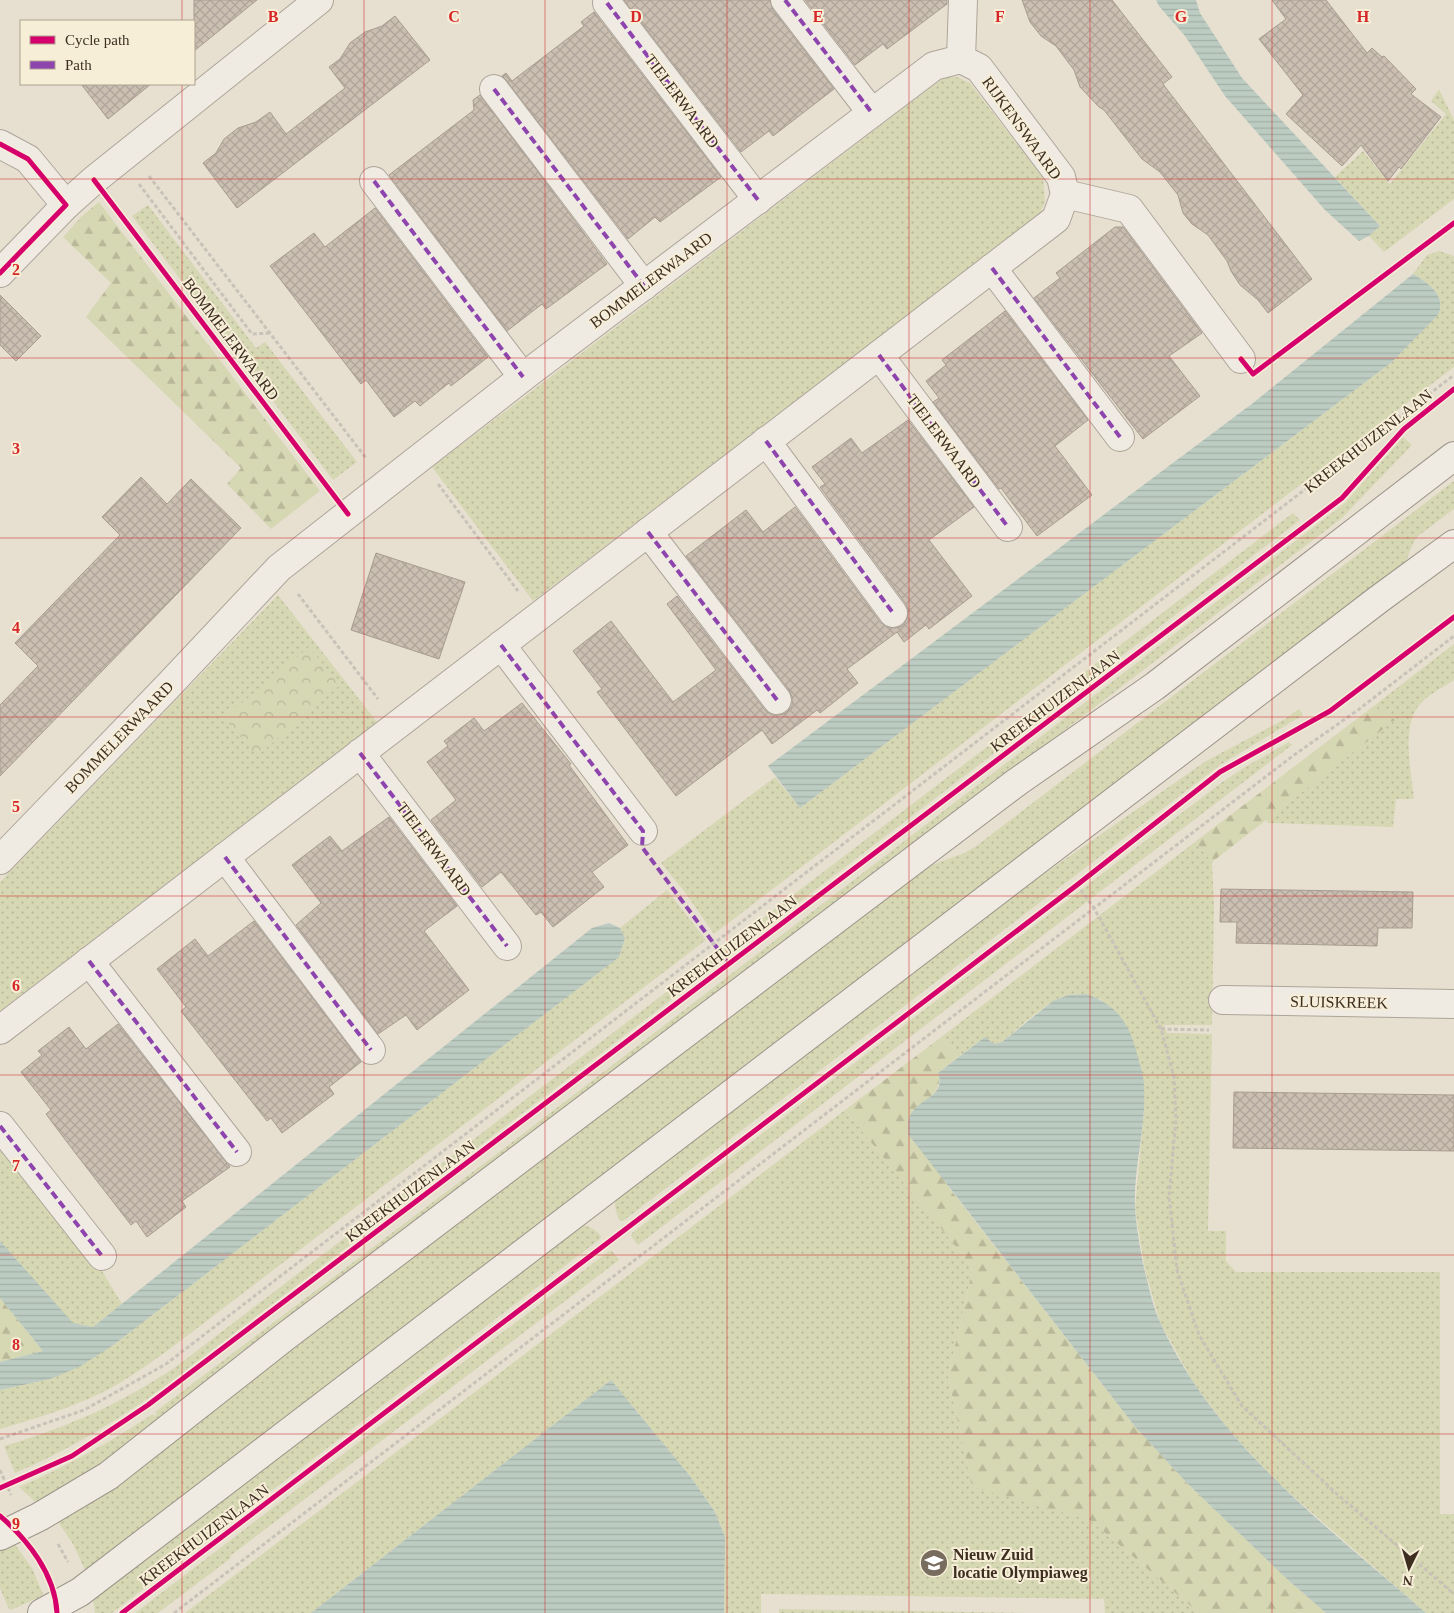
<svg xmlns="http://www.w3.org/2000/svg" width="1454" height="1613" font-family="Georgia,serif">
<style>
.grass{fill:url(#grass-dots)}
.forest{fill:url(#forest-firs)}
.park{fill:url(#park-crowns)}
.water{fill:url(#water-rules)}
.building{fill:url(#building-cross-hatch);stroke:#a89c90}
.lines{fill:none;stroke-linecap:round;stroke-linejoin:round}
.street-casing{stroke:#ada599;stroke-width:30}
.secondary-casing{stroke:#9c958a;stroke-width:30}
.path{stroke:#c8c2b9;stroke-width:3;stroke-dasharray:4 2.5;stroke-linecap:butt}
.street{stroke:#efebe3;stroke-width:28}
.secondary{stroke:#efebe3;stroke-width:28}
.quiet{stroke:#8e44ad;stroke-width:4;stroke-dasharray:8 4;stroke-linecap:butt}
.cycleway-casing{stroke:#f7eed8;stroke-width:8}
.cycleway{stroke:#d6006c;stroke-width:5}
.grid{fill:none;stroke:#d62828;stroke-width:1;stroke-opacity:0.55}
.labels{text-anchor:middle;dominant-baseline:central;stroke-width:4;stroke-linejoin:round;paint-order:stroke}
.street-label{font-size:16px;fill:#3d2e20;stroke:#f7eed8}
.poi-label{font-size:16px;font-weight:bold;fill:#3d2e20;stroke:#f7eed8;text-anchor:start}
.grid-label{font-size:16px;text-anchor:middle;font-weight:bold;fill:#d62828;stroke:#f7eed8;stroke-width:4;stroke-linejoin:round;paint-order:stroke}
</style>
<defs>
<pattern id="grass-dots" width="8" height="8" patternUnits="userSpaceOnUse" patternTransform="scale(1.25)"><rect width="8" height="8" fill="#d6d7b3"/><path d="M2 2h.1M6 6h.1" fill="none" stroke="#b9b99a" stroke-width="1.8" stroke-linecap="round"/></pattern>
<pattern id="forest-firs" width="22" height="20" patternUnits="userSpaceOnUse" patternTransform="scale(1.25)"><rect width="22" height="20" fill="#d6d7b3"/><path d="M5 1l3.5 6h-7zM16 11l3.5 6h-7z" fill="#b9b99a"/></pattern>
<pattern id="park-crowns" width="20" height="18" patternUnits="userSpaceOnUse" patternTransform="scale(1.25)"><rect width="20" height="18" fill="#d6d7b3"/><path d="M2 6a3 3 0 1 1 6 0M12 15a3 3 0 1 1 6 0" fill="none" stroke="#b9b99a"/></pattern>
<pattern id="water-rules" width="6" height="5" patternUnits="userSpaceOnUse" patternTransform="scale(1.25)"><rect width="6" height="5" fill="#bcccc2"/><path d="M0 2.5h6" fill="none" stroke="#a2b0a6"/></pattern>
<pattern id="building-cross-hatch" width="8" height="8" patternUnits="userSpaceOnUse" patternTransform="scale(1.25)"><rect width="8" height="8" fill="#cbbfb2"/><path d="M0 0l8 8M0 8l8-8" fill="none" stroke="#afa499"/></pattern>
</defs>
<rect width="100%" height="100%" fill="#e7e0d1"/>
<!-- grass -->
<g class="grass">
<path d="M945 77H957L970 83 1043 178 1045 202 1039 215 533 601 432 467 934 85Z"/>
<path d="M1439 89 1454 120V199L1384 252 1369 236 1380 226 1335 177 1363 151 1390 184 1446 114 1431 101Z"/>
<path d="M148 205 256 348 265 342 357 462 333 480 132 216Z"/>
<path d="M1439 251 1454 256V367L714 934 684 891 661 863 775 777 800 808 1392 362 1438 315C1447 295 1428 283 1413 274L1427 255Z"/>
<path d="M1403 437 1412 445 1342 518 110 1461 40 1506 19 1487C66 1467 110 1442 153 1414L154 1416 157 1415 155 1412 503 1149 1345 503Z"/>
<path d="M1454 481V509L1418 536 1413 543 1405 564 86 1572 73 1544 56 1519 918 870 964 853 975 847Z"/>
<path d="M1293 513 1300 520 161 1389C115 1422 67 1451 15 1473L4 1446C68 1427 121 1404 177 1366Z"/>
<path d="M278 595 377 722 0 1011V882Z"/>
<path d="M1454 644V680C1444 687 1431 693 1422 702 1400 723 1411 770 1414 799H1396L1393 827 1268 823 1266 820 1394 720 1375 705Z"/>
<path d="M1299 709 1303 715 1220 765 623 1221H620C615 1210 613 1205 618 1194L961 932 1206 761 1285 719Z"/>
<path d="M1289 742 1292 745 638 1245 631 1236 632 1233 1221 783 1245 767Z"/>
<path d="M1195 842 1212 862 1214 905 1212 1025H1164L1167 1033 1212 1034 1208 1231H1226V1261L1236 1272H1440V1514H1454V1613H1426L1276 1481 1229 1430 1194 1384 1160 1322 1145 1270 1135 1208 1144 1111 1102 1000C1091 996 1081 993 1068 995 1049 999 1018 1029 1002 1042L994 1044 984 1038 958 1057 940 1038Z"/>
<path d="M667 890 706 940 175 1345C157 1358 138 1372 118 1384 82 1405 40 1417 0 1429V1390L50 1379 112 1346 619 957 625 938 620 928Z"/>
<path d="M845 1110 973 1268 948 1376 972 1486 1090 1520 1199 1613H1105L1104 1599 761 1594V1613H724L725 1537 715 1512 690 1476 611 1380 311 1613H185Z"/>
<path d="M0 1138 102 1271 122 1304 93 1327 73 1324 0 1241Z"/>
<path d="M583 1225C591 1227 596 1230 601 1236L600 1239 112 1613H95L93 1597 128 1573 181 1532 244 1479 575 1226Z"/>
<path d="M609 1251H612L619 1260 230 1556 231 1558 158 1613H135Z"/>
<path d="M14 1543 32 1568 43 1594 42 1596 11 1610 9 1609 0 1588V1550Z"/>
<path d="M779 1609 1026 1613H779Z"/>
</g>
<!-- forest -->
<g class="forest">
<path d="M99 202 320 491 271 529 227 484 241 468 86 317 111 283 63 237 82 216Z"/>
<path d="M1375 705 1395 720 1212 862 1195 842Z"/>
<path d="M940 1038 958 1057 938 1073C944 1091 925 1101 912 1111L950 1189 1137 1429 1188 1484 1287 1579 1326 1613H1199L1090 1520 972 1487 948 1376 973 1268 845 1110Z"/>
<path d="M0 1298 43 1351 0 1362Z"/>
</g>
<!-- park -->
<path class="park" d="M309 647 340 685 257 756 224 718Z"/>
<!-- water -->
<g class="water">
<path d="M1156 0H1196L1200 13 1242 78 1380 226 1369 236 1359 241 1325 210 1225 96 1185 36 1159 6Z"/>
<path d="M1413 274C1428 283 1447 295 1438 315L1392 362 800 808 768 766 1253 403Z"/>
<path d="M609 923 620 928 625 938 619 957 614 961 112 1346 79 1367 50 1379 0 1390V1362L43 1351 0 1298V1241L73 1323 93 1327 592 928Z"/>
<path d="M1086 994C1115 1004 1128 1021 1136 1050 1138 1059 1141 1067 1143 1076 1149 1120 1133 1164 1135 1208 1136 1225 1141 1255 1145 1272 1149 1288 1153 1307 1160 1322 1214 1443 1329 1528 1426 1613H1326L1287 1579 1188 1484 1137 1429 908 1134C908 1126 907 1119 912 1112 922 1098 946 1095 938 1073L985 1037 994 1044 1002 1042 1053 1001 1068 995Z"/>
<path d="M611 1380 690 1476 715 1512 725 1537 724 1613H311Z"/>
</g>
<!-- building -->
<g class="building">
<path d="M194 0H257L194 51Z"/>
<path d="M624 0H770L773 10 834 89 773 136 769 131 741 152Z"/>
<path d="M805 0H947V4L887 49 883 44 855 65Z"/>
<path d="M1022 0H1112L1172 77 1163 84 1312 279 1268 313 1258 300 1240 285 1231 271 1227 261 1208 235 1192 224 1183 213 1178 195 1160 172 1142 159 1104 110 1099 107 1080 87 1074 70 1056 46 1041 36 1030 22Z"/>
<path d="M1272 0H1326L1367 53 1372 48 1382 57 1384 56 1416 89 1411 94 1441 117 1401 169 1399 167 1388 181 1361 145 1342 166 1286 114 1303 95 1259 39 1286 19Z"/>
<path d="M594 12 721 177 660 222 655 217 628 239 506 80 502 76 506 73 512 81 584 26 581 22Z"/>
<path d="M395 16 430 60 237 208 203 163 216 153 224 139 238 128 256 122 270 112 286 134 345 88 329 67 340 59 350 43 365 32 382 26Z"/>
<path d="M81 84H151L108 119Z"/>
<path d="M480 95 607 264 546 309 542 304 507 331 389 175 474 110 473 100Z"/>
<path d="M375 208 488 357 451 386 449 383 420 406 415 401 394 417 366 380 361 384 270 266 314 233 325 247Z"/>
<path d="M1115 227H1123L1202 333 1169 356 1200 396 1143 439 1034 298 1060 278 1056 273Z"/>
<path d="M0 295 41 336 16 361 0 345Z"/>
<path d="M1005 311 1088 420 1055 446 1092 495 1037 536 1001 488 999 489 933 402 939 398 926 381 946 365 942 360Z"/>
<path d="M908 420 974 507 929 540 972 596 929 629 926 625 904 642 897 632 847 669 858 683 820 713 817 710 772 744 762 730 676 796 597 692 602 689 573 651 611 621 673 702 716 670 667 604 677 596 765 710 772 715H780L786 713 792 706V697L789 690 686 556 746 510 763 532 795 507 880 622 887 627 895 628 902 626 907 619 908 611 906 604 820 487 825 484 812 467 851 438 862 453Z"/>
<path d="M141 477 167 504 191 479 241 528 0 776V705L38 666 15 643 120 535 102 517Z"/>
<path d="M376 553 465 582 439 659 351 630Z"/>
<path d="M522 703 571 764 569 765 628 845 592 872 604 887 553 927 541 912 536 915 501 872 482 887 431 820 456 800 427 762 448 746 444 741 474 718 484 731Z"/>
<path d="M389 817 457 906 424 931 469 990 417 1030 406 1015 378 1034 296 925 321 903 292 865 330 836 342 851Z"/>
<path d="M1221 889 1413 892 1412 928H1378L1377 946 1236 943 1237 922H1220Z"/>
<path d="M254 921 361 1062 329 1087 334 1094 282 1133 271 1118 267 1121 181 1011 186 1007 157 969 195 939 208 956Z"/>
<path d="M118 1024 230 1167 182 1201 186 1207 147 1237 136 1221 131 1225 73 1150 46 1114 51 1110 21 1072 42 1055 38 1051 69 1027 86 1049Z"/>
<path d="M1234 1092 1454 1095V1151L1233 1148Z"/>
</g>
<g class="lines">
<defs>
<g id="street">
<path d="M785 0 872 113"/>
<path d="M963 0 961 59 979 68 1061 177 1065 194 1129 209 1241 359"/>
<path d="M607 3 758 200"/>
<path d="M494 89 644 286"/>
<path d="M0 144 28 159 66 205"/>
<path d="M374 181 523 377"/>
<path d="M992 268 1120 437"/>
<path d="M0 273 66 205 94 180 319 0"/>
<path d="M879 355 1008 527"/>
<path d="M766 441 893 613"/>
<path d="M648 532 777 700"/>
<path d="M501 645 643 831"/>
<path d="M360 753 507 946"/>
<path d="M225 857 371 1050"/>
<path d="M0 860 169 685 279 568 523 377 934 66 961 59"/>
<path d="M89 961 237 1152"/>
<path d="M1223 1000 1454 1004"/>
<path d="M0 1030 1056 219 1065 194"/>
<path d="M0 1126 102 1256"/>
</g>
<g id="secondary">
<path d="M0 1536 39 1517 108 1476 286 1336 1017 782 1155 686 1454 456"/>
<path d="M42 1613 80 1592 1379 599 1454 544"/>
</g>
</defs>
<!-- street casing -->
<use href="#street" class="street-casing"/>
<!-- secondary casing -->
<use href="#secondary" class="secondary-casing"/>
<!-- path -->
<g class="path">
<path d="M149 176 366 458"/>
<path d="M139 184 252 334 270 333"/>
<path d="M438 484 518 591"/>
<path d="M298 594 378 699"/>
<path d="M1077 885 1094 908 1161 1029 1174 1077 1176 1120 1169 1196 1177 1270 1199 1335 1242 1406 1337 1494 1454 1594"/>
<path d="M1161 1029 1209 1030"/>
<path d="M0 1439 84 1410 166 1364 1454 375"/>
<path d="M0 1470 11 1495"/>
<path d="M58 1544 68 1562"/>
<path d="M174 1613 1294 755 1358 710 1454 636"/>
</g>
<!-- street -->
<use href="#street" class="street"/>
<!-- secondary -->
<use href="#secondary" class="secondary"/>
<!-- quiet -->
<g class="quiet">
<path d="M785 0 872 113"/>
<path d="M607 3 758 200"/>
<path d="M494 89 644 286"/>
<path d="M374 181 523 377"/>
<path d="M992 268 1120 437"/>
<path d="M879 355 1008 527"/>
<path d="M766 441 893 613"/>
<path d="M648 532 777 700"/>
<path d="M501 645 643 831 642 847 729 964"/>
<path d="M360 753 507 946"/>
<path d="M225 857 371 1050"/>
<path d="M89 961 237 1152"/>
<path d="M0 1126 102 1256"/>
</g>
<defs>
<g id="cycleway">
<path d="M0 144 28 159 66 205 0 273"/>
<path d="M94 180 348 514"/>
<path d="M1241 359 1253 374 1454 223"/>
<path d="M0 1488 72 1456 148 1405 1342 498 1404 429 1454 389"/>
<path d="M0 1516C28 1540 55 1574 57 1613"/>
<path d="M122 1613 1077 885 1220 772 1330 711 1454 617"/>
</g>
</defs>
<!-- cycleway casing -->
<use href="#cycleway" class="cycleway-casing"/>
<!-- cycleway -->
<use href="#cycleway" class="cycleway"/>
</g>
<!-- grid -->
<path class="grid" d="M182 0V21M364 0V1613M545 0V1613M727 0V1613M909 0V1613M1090 0V1613M1272 0V1613M182 84V1613M0 179H1454M0 358H1454M0 538H1454M0 717H1454M0 896H1454M0 1075H1454M0 1255H1454M0 1434H1454"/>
<!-- icons -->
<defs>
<symbol id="school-disc" viewBox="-11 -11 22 22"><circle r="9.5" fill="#786c5e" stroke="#f7eed8"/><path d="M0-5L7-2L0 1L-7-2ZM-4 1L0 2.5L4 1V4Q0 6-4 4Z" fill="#fff"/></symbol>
</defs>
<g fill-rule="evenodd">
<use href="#school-disc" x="918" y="1547" width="32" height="32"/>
</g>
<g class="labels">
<!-- street labels -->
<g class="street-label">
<text transform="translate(682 101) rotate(53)">TIELERWAARD</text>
<text transform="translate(1022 128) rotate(54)">RIJKENSWAARD</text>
<text transform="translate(651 280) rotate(-37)">BOMMELERWAARD</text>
<text transform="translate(231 339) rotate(53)">BOMMELERWAARD</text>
<text transform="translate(944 441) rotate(53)">TIELERWAARD</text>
<text transform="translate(1368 441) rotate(-38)">KREEKHUIZENLAAN</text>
<text transform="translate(1055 701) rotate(-37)">KREEKHUIZENLAAN</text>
<text transform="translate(119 737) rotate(-46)">BOMMELERWAARD</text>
<text transform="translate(434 849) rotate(53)">TIELERWAARD</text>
<text transform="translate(732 946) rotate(-37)">KREEKHUIZENLAAN</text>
<text transform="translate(1339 1002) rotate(1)">SLUISKREEK</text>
<text transform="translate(410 1191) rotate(-37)">KREEKHUIZENLAAN</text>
<text transform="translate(204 1535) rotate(-37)">KREEKHUIZENLAAN</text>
</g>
<!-- poi labels -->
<g class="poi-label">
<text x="953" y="1554">Nieuw Zuid<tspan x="953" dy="18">locatie Olympiaweg</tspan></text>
</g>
</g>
<g class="grid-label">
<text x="273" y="22">B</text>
<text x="454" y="22">C</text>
<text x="636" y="22">D</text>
<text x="818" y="22">E</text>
<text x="1000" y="22">F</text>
<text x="1181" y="22">G</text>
<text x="1363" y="22">H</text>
<text x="16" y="275">2</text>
<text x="16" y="454">3</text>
<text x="16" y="633">4</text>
<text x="16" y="812">5</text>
<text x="16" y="991">6</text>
<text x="16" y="1171">7</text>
<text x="16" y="1350">8</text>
<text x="16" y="1529">9</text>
</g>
<!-- legend -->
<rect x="20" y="20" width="175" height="65" fill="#f7eed8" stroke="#ada18e"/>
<rect x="30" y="36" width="25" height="8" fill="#d6006c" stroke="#ada18e"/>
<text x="65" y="45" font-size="15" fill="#3d2e20">Cycle path</text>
<rect x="30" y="61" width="25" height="8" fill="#8e44ad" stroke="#ada18e"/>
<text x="65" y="70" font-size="15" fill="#3d2e20">Path</text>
<!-- north arrow -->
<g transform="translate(1409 1568) rotate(185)" stroke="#f7eed8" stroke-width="4" paint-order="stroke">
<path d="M0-4L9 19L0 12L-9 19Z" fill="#3d2e20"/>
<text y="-8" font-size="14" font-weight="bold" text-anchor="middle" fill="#3d2e20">N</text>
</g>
</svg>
